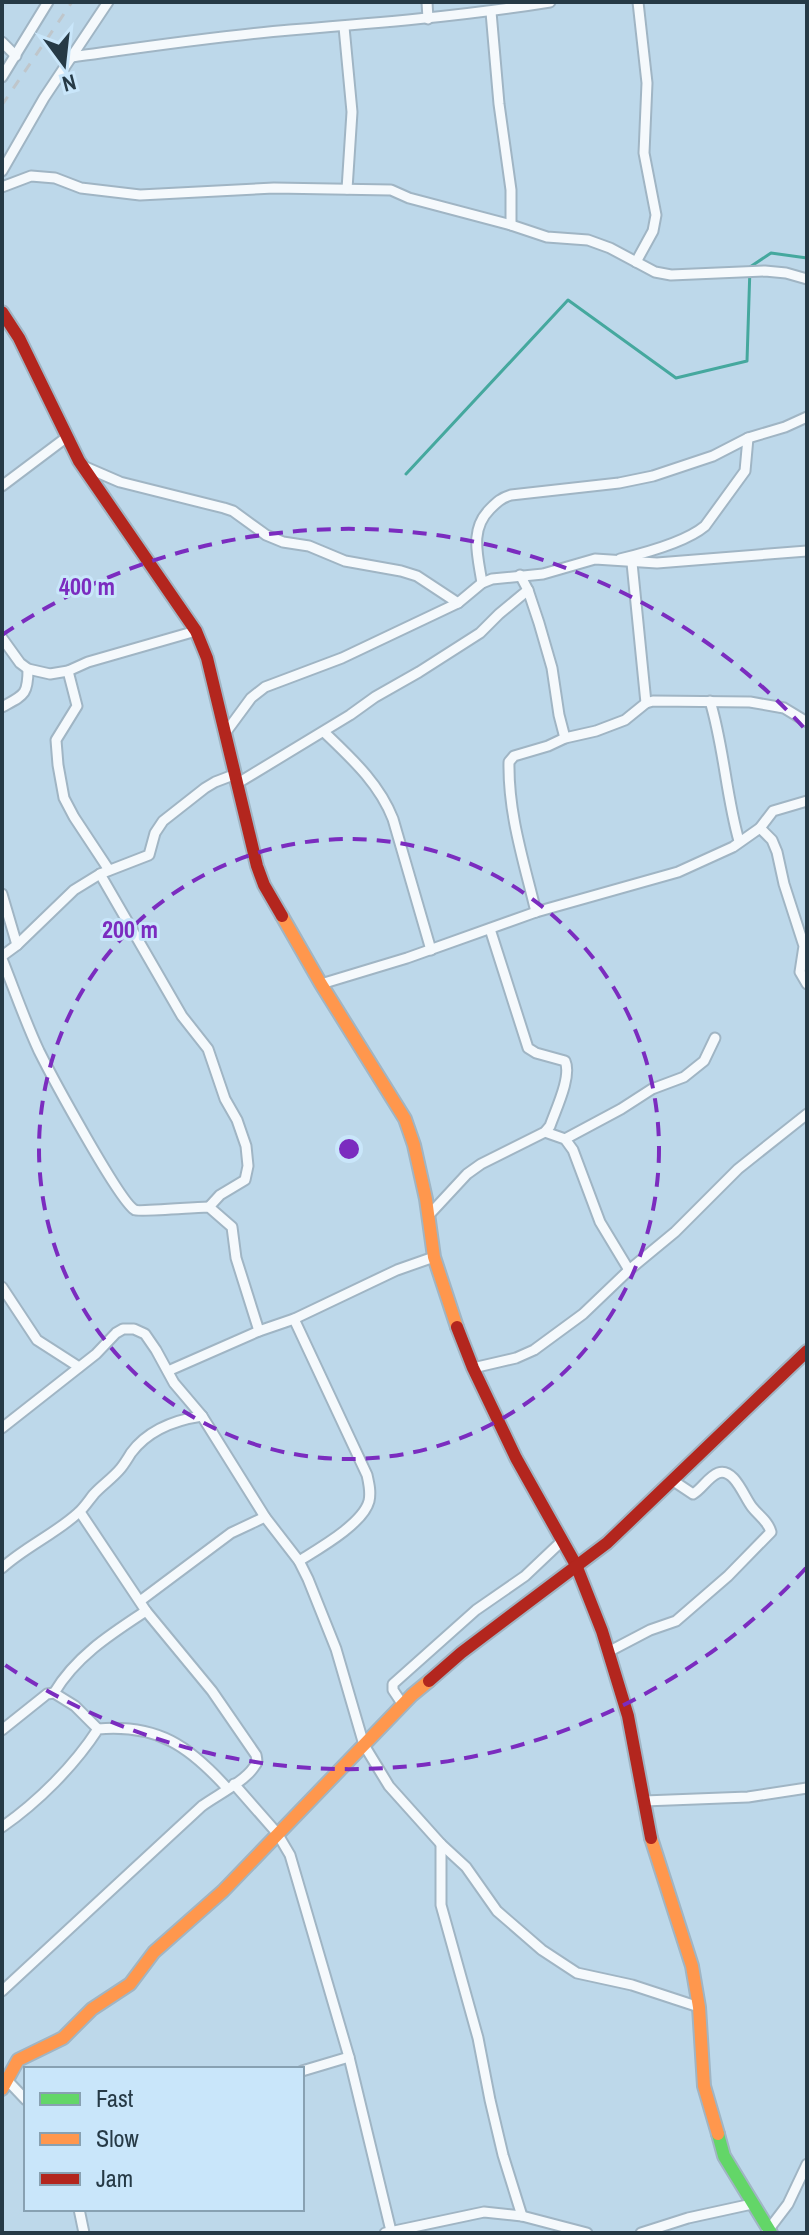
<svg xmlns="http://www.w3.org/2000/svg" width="809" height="2235" font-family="'Archivo Narrow',sans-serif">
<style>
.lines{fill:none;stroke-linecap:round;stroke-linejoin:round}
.stream{stroke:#45a89e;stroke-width:3}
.street-casing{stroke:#a0b5c4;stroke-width:13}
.fast-casing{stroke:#a0b5c4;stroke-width:16}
.slow-casing{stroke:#a0b5c4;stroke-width:16}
.jam-casing{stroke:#a0b5c4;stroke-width:16}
.street{stroke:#f5f9fc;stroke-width:9}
.fast{stroke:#63d668;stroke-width:12}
.slow{stroke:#ff974d;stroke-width:12}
.jam{stroke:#b3261e;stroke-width:12}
.rail{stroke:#bfc6cb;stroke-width:3;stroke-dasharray:10 10;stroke-linecap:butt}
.ring{fill:none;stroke:#7b2cbf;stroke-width:4;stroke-dasharray:14 10}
.centre{fill:#7b2cbf;stroke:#c9e6fa;stroke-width:4}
.ring-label{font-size:24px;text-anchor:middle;font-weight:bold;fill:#7b2cbf;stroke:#c9e6fa;stroke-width:6;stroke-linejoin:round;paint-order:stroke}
</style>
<rect width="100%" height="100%" fill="#bdd8ea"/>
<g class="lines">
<!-- stream -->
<path class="stream" d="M406 474 568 300 676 378 747 361 750 267 771 253 807 258"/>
<defs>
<g id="street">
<path d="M427 2 428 19"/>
<path d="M491 12 499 104 511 190V225"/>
<path d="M344 27 352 112 347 189"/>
<path d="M2 42 16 56"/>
<path d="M72 57C144 47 217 36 290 30 377 23 463 16 550 2"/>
<path d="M2 77 48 2"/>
<path d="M2 171 44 98 108 2"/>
<path d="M2 187 31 176 55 178 81 188 140 195 274 188 391 190 409 198 511 225 547 237 588 240 610 248 655 272 671 275 765 271 786 273 807 279"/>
<path d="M636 262 653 231 656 215 644 153 647 83 638 2"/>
<path d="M83 466 120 482 224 508 233 511 266 535 283 542 309 546 345 561 401 571 417 576 458 603"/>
<path d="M2 486 67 437"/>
<path d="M620 559C645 553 686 542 705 526L745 471 748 438"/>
<path d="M632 563 646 703"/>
<path d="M520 575 528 590 539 623 552 668 559 715 565 738"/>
<path d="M482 583C478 556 469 530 490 509 497 502 501 498 511 495L619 483 653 476 713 456 748 438 785 427 807 417"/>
<path d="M2 638 20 663 28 669 50 674 68 671 88 662 196 631"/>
<path d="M68 671 77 706 56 740 58 765 64 798 74 817 109 870"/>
<path d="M710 701C724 747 726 796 739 841"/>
<path d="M2 707C24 695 28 695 28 669"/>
<path d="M226 732 251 698 265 687 342 658 458 603 482 583 492 579 543 574 595 559 657 563 807 551"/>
<path d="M324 732C351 758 379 783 393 819L431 950"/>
<path d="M238 783 350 715 375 697 419 672 480 633 499 614 528 590"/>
<path d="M760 828 772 840 777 852 784 884 804 946 800 972 807 984"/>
<path d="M100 874 182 1016 208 1049 225 1099 237 1120 246 1146 248 1166 245 1180 220 1195 209 1207"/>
<path d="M2 894 17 945"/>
<path d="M536 912C524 862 508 814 509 762L514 756 548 746 565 738 596 731 625 720 646 703 653 701 750 702 784 708 807 722"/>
<path d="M2 956 17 945 74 890 100 874 149 855 155 833 163 821 205 788 215 782 236 774"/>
<path d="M2 959C14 989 25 1021 39 1051 50 1073 120 1203 135 1210 139 1212 199 1207 209 1207L232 1227 236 1258 259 1331"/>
<path d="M321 984 407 958 536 912 678 872 733 847 760 828 773 811 807 801"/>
<path d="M545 1132 565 1139 573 1150 600 1222 629 1270"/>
<path d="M565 1139 621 1109 652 1089 684 1077 704 1061 715 1038"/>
<path d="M428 1216 467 1174 481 1164 545 1132 550 1126C556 1109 572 1076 565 1061L536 1053 528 1048 490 929"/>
<path d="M2 1287 37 1340 79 1367"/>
<path d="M294 1319 367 1475C369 1484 371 1492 369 1501 363 1524 318 1549 299 1561"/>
<path d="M473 1368 516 1358 534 1350 583 1314 629 1270 675 1232 738 1169 807 1114"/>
<path d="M168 1371 259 1331 294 1319 397 1270 434 1257"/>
<path d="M2 1428 96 1354 116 1333 123 1329H134L145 1334 156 1350 174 1383 202 1416 265 1517 299 1561 308 1579 336 1649 364 1745 389 1786 441 1844 466 1867 497 1911 542 1950 577 1973 632 1985 699 2007"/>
<path d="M2 1568C25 1547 55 1534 78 1513 84 1508 89 1500 94 1494 102 1485 113 1478 121 1468 125 1463 128 1458 131 1453 148 1430 175 1420 202 1416"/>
<path d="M140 1601 231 1533 265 1517"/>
<path d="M608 1652 650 1630 676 1621 728 1576 771 1532C768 1521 759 1516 752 1507 744 1497 734 1467 718 1473 708 1477 702 1489 693 1494L672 1480"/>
<path d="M54 1693C76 1656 111 1634 146 1611"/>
<path d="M403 1705 393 1690V1684L476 1610 525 1576 563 1540"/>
<path d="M2 1730 47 1694 54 1693 75 1706 98 1729"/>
<path d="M234 1784 277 1833 290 1855 349 2057 391 2231"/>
<path d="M644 1801 748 1797 807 1788"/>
<path d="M2 1827C38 1802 74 1766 98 1729 158 1724 189 1746 227 1788"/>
<path d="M441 1844V1905L478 2038 490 2100 503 2155 522 2216"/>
<path d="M2 1991 202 1806C217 1795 244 1782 254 1767 258 1762 257 1760 256 1755L212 1691 146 1611 80 1512"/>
<path d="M302 2071 349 2057"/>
<path d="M7 2080 26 2100"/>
<path d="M79 2209 84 2233"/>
<path d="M385 2233 484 2212 522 2216 587 2233"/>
<path d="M641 2233 688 2218 752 2204"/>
<path d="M766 2233 788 2204 807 2164"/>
</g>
<path id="fast" d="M718 2134 724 2156 771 2233"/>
<g id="slow">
<path d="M282 916 321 984 405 1119 414 1145 426 1199 434 1257 457 1327"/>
<path d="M651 1838 692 1966 699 2007 704 2086 718 2134"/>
<path d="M2 2089 18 2060 63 2038 92 2009 130 1984 154 1952 223 1891 412 1695 429 1681"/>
</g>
<g id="jam">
<path d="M2 312 19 338 79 461 196 631 207 658 257 866 264 885 282 916"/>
<path d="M457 1327 473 1368 516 1458 576 1565 602 1631 628 1716 651 1838"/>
<path d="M429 1681 461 1653 607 1543 807 1351"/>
</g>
</defs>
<!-- street casing -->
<use href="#street" class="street-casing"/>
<!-- fast casing -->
<use href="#fast" class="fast-casing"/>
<!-- slow casing -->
<use href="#slow" class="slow-casing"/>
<!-- jam casing -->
<use href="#jam" class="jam-casing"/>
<!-- street -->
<use href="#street" class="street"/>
<!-- fast -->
<use href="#fast" class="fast"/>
<!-- slow -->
<use href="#slow" class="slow"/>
<!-- jam -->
<use href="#jam" class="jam"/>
<!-- rail -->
<path class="rail" d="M2 105 72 2"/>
</g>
<!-- distance rings -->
<g class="ring">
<circle cx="349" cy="1149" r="310"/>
<path d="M806 1568A620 620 0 0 1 2 1663M2 635A620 620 0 0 1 806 730"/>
</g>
<circle cx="349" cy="1149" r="12" class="centre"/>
<g class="ring-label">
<text x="87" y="595">400 m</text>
<text x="130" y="938">200 m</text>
</g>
<!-- border -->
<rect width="809" height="2235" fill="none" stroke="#263a46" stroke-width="8"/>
<!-- legend -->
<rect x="24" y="2067" width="280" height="144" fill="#c9e6fa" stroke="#88a1b2" stroke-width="2"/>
<rect x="40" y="2093" width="40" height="12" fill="#63d668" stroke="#88a1b2" stroke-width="2"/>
<text x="96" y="2107" font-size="24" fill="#263a46">Fast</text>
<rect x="40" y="2133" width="40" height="12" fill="#ff974d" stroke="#88a1b2" stroke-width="2"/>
<text x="96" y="2147" font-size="24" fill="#263a46">Slow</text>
<rect x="40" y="2173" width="40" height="12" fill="#b3261e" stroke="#88a1b2" stroke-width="2"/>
<text x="96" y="2187" font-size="24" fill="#263a46">Jam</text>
<!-- north arrow -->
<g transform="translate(64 64) rotate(165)" stroke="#c9e6fa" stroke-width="6" paint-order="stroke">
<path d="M0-6L14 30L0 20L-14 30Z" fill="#263a46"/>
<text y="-12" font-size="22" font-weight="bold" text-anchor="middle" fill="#263a46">N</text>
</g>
</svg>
